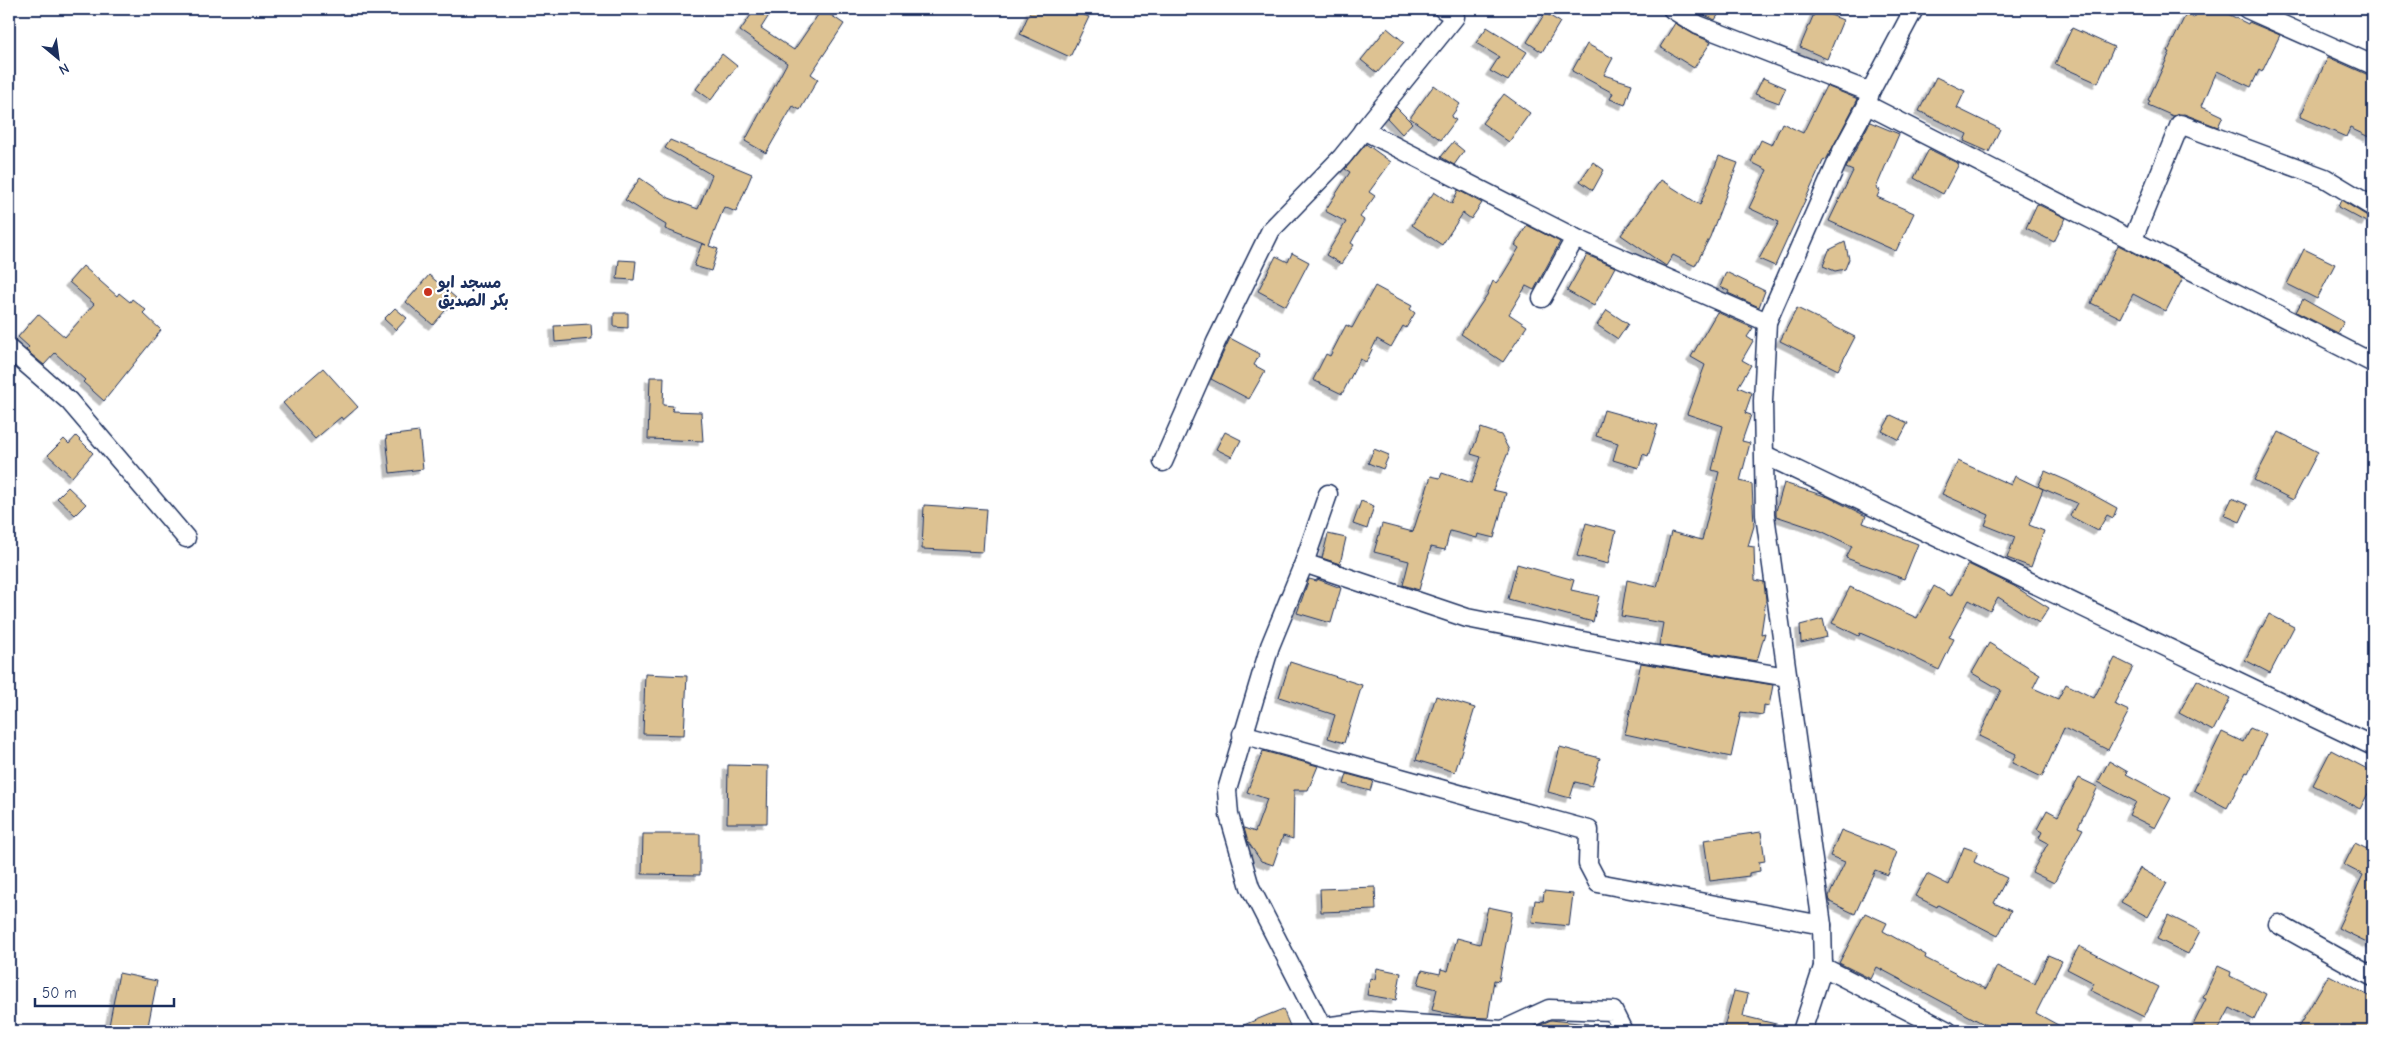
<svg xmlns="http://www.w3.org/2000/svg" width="2382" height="1040" font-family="'Comic Neue','Playpen Sans Arabic',sans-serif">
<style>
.building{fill:#ddc292;stroke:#1b2f5e;filter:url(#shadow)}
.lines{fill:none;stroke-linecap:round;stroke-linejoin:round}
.street-casing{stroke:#1b2f5e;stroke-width:21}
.street{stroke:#fff;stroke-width:18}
.poi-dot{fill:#c8321e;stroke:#fff;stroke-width:2}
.labels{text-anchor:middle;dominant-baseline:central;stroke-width:4.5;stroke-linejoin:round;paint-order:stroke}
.poi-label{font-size:16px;font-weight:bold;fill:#1b2f5e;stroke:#fff;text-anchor:start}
</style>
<defs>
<filter id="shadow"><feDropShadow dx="-4.5" dy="4.5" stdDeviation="0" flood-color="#0004"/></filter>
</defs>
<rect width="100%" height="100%" fill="#fff"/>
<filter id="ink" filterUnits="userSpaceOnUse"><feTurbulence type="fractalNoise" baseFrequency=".02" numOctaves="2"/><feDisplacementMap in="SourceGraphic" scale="10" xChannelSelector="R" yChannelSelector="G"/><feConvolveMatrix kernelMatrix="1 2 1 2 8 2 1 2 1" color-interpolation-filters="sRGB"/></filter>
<g filter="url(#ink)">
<!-- building -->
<g class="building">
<path d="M755 9H773L761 28 794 50 822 9 844 24 811 74 818 79 800 110 793 106 766 153 745 141 787 63 740 31Z"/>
<path d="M1031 9H1070L1089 17 1070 57 1020 34Z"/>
<path d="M1692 9H1722L1715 20Z"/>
<path d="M1816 9 1843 20 1827 59 1800 47Z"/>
<path d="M2199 9H2218L2248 24 2249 22 2280 35 2262 72 2259 70 2251 87 2217 71 2202 106 2223 116 2218 127 2184 114 2173 116 2148 105 2150 101 2148 100 2170 52 2168 51 2186 14 2194 18Z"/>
<path d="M1545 13 1560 22 1542 52 1527 42Z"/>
<path d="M1675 23 1693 34 1711 42 1694 68 1660 47Z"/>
<path d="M1487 27 1527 52 1508 81 1490 71 1499 57 1476 43Z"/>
<path d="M1387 28 1404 42 1377 73 1361 60Z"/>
<path d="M2072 28 2114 47 2098 83 2055 64Z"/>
<path d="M1587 44 1613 58 1604 75 1632 84 1625 105 1610 99 1613 93 1572 71Z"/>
<path d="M722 54 737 66 711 100 696 89Z"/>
<path d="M2328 57 2373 77V127L2369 137 2350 128 2346 137 2300 117Z"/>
<path d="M1936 77 1965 91 1957 108 2000 129 1989 152 1964 141 1967 134 1919 111Z"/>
<path d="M1763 78 1786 88 1779 103 1755 94Z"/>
<path d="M1434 85 1460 104 1451 117 1456 120 1441 140 1410 118Z"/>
<path d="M1826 86 1858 99 1826 160 1824 159 1775 266 1759 259 1779 222 1749 208 1767 170 1751 162 1761 140 1772 145 1782 123 1803 133Z"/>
<path d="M1504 94 1530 113 1509 142 1482 123Z"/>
<path d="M1396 107 1412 123 1402 134 1387 118Z"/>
<path d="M1870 122 1899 134 1876 188 1880 190 1877 197 1914 213 1896 251 1829 221 1853 171 1846 168Z"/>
<path d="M670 140 752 174 736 212 724 207 709 246 718 249 711 271 694 266 702 243 706 245 665 229 666 225 625 200 640 178 669 198 698 209 712 175 665 148Z"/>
<path d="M1453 142 1464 151 1454 165 1441 157Z"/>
<path d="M1366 144 1391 162 1369 192 1375 196 1360 217 1364 220 1351 243 1354 245 1341 264 1326 255 1346 222 1325 211 1350 172 1345 169Z"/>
<path d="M1929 149 1959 164 1943 194 1914 178Z"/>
<path d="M1719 156 1738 163 1710 237 1695 266 1673 255 1666 266 1621 235 1661 180 1700 205Z"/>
<path d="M1593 162 1604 170 1593 190 1580 181Z"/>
<path d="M1458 190 1482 203 1471 219 1463 213 1442 245 1412 225 1434 192 1452 204Z"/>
<path d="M2341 200 2369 217 2366 222 2338 207Z"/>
<path d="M2037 204 2066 218 2054 242 2026 228Z"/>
<path d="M1527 225 1560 242 1534 290 1526 286 1509 314 1527 326 1503 362 1461 334 1487 295 1493 281 1496 283 1502 276 1519 248 1515 245Z"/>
<path d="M1845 242 1849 259 1845 269 1835 271 1823 266 1829 250Z"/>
<path d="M2118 245 2183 278 2166 311 2133 294 2121 318 2091 303Z"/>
<path d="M2304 249 2335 264 2317 299 2287 284Z"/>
<path d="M1292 253 1309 262 1286 306 1258 291 1276 256 1288 262Z"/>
<path d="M1587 255 1615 267 1594 306 1567 291Z"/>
<path d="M619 260 636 261 634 280 617 279Z"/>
<path d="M83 266 117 296 119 293 130 302 132 299 146 310 143 313 161 330 104 401 83 382 85 380 55 353 44 365 26 350 29 347 18 337 38 314 65 337 94 304 69 282Z"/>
<path d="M1726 272 1765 291 1759 307 1728 293 1729 291 1720 287Z"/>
<path d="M429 275 456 298 433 325 406 302Z"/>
<path d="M1375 286 1412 306 1410 309 1415 313 1406 328 1403 326 1391 347 1377 339 1366 362 1360 359 1342 394 1313 380 1326 354 1330 356 1346 325 1352 328Z"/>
<path d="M2303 299 2344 322 2338 333 2296 312Z"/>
<path d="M395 308 407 318 396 330 384 319Z"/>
<path d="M1797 308 1855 337 1838 370 1780 341Z"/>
<path d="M1607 310 1628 324 1618 339 1597 325Z"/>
<path d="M1717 312 1753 328 1747 337 1753 341 1742 360 1751 365 1738 387 1752 393 1745 413 1751 415 1742 441 1750 443 1740 481 1752 484 1754 526 1748 546 1754 547 1755 580 1764 582 1766 600 1761 634 1765 633 1757 661 1659 645 1663 623 1621 616 1627 580 1657 587 1671 532 1702 540 1719 472 1712 470 1723 426 1687 414 1705 365 1691 357Z"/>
<path d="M614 313H628V328L614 327Z"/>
<path d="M591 324 592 339 555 342 554 326Z"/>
<path d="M1230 338 1260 354 1254 365 1265 371 1249 399 1211 379Z"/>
<path d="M323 368 358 407 343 420 341 417 315 439 283 403Z"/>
<path d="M650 377H664L663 405 673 406 672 411 701 412 703 441 648 439Z"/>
<path d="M1604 410 1658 425 1648 456 1643 454 1639 468 1613 460 1618 443 1596 436Z"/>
<path d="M1891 415 1908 423 1899 440 1882 431Z"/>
<path d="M1481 428 1501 435 1509 450 1493 490 1506 493 1494 538 1478 534 1477 538 1450 531 1445 550 1431 547 1419 590 1403 585 1409 561 1374 552 1382 524 1413 532 1431 476 1440 478 1442 473 1472 483 1481 457 1471 454Z"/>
<path d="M419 432 423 469 390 473 386 436Z"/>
<path d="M1225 432 1241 440 1232 457 1216 449Z"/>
<path d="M2279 432 2318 452 2293 500 2254 480Z"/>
<path d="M76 436 93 453 72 477 48 455 64 439 69 444Z"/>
<path d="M1374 449 1389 455 1383 469 1368 463Z"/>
<path d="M1958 461 2011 485 2015 476 2038 487 2045 471 2068 481 2117 508 2113 518 2107 515 2098 531 2070 516 2077 503 2039 487 2043 489 2029 525 2044 531 2031 567 2007 558 2015 537 1985 525 1989 515 1942 494Z"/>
<path d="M1784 483 1828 497 1866 516 1863 523 1918 544 1904 579 1846 558 1852 546 1821 531 1776 516V511Z"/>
<path d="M68 487 86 504 75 515 57 498Z"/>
<path d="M2232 498 2248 505 2240 522 2224 515Z"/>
<path d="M1361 501 1374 506 1367 529 1353 524Z"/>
<path d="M924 505 986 509 983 552 922 549Z"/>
<path d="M1586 523 1616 531 1608 564 1577 556Z"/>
<path d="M1328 534 1346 538 1340 564 1322 558Z"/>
<path d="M1517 564 1574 580 1571 590 1599 596 1593 622 1508 599Z"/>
<path d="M1968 564 2014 586 2049 608 2039 623 1998 597 1990 611 1969 600 1949 637 1954 639 1939 670 1895 648 1860 633 1859 636 1832 623 1850 587 1917 618 1934 586 1951 596Z"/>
<path d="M1309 579 1317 581V579L1341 588 1331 623 1297 613Z"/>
<path d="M2269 614 2294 627 2270 673 2245 660Z"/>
<path d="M1823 619 1827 637 1801 643 1800 625Z"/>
<path d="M1989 643 2040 674 2033 688 2058 699 2066 684 2094 698 2115 658 2133 667 2114 704 2129 711 2108 750 2064 728 2042 777 2012 763 2016 754 1979 736 2001 690 1972 673Z"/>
<path d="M1290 662 1362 685 1344 743 1328 738 1335 715 1279 697Z"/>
<path d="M1641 663 1773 685 1769 706 1764 705 1763 715 1741 712 1731 757 1625 734Z"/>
<path d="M645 674 687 676 684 735 643 734Z"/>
<path d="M2197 680 2230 698 2213 731 2179 713Z"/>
<path d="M1436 696 1475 708 1455 772 1416 760Z"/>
<path d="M2250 728 2266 735 2248 773 2246 772 2227 808 2194 790 2222 732 2243 742Z"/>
<path d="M1560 747 1600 758 1592 786 1575 782 1570 798 1548 792Z"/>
<path d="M2331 750 2373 772V784L2360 809 2313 785Z"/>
<path d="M1263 751 1318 766 1308 790H1294L1293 839 1283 836 1273 865 1261 861 1248 842 1244 828 1255 832 1267 799 1247 792Z"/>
<path d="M2109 761 2128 772 2126 774 2171 798 2155 828 2129 815 2136 802 2098 782Z"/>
<path d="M728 765 768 766 767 823H727Z"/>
<path d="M1347 774 1373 781 1370 791 1344 784Z"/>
<path d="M2079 778 2098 787 2078 827 2083 829 2054 883 2032 872 2048 843 2039 838 2042 832 2037 829 2047 810 2058 816Z"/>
<path d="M1841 830 1897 852 1888 875 1875 870 1855 914 1830 902 1829 896 1845 862 1830 856Z"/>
<path d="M1761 832 1765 861 1759 862 1760 871 1749 873V876L1710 881 1704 840Z"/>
<path d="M643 834H700V875L642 874Z"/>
<path d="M2355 843 2373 852V945L2338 928 2363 875 2344 865Z"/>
<path d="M1964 847 1978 852 1974 862 2007 878 1994 903 2011 911 1998 936 1938 905 1937 907 1915 896 1927 874 1949 885Z"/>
<path d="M2140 868 2167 883 2148 917 2121 902Z"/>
<path d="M1375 887 1376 910 1321 912 1320 889Z"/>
<path d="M1544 891 1573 894 1569 926 1532 922 1535 900 1543 901Z"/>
<path d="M1488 907 1512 912 1499 981 1494 980 1488 1018 1464 1017 1432 1010 1437 989 1418 984 1422 970 1440 974 1441 969 1448 971 1457 938 1480 944Z"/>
<path d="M1865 913 1887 923 1883 931 1926 955 1925 958 1986 989 1997 966 2035 984 2048 955 2062 961 2036 1013 2069 1031H1997L1877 967 1871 979 1839 963Z"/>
<path d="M2168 915 2200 931 2188 954 2157 939Z"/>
<path d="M2079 946 2159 987 2144 1017 2090 990 2094 983 2067 969Z"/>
<path d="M2218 966 2231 972 2230 976 2266 994 2254 1020 2230 1008 2218 1031H2190L2206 999 2203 998Z"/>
<path d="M1377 968 1401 973 1396 1000 1367 995 1370 978 1375 979Z"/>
<path d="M119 973 157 981 147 1031H108Z"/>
<path d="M2329 975 2373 998V1031H2296Z"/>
<path d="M1734 991 1748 994 1743 1016 1784 1026 1783 1031H1723Z"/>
<path d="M1283 1009 1292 1031H1230L1258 1019Z"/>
<path d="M1551 1020 1588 1024 1587 1031H1538L1539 1025Z"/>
</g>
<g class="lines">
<defs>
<g id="street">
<path d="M1672 9 1698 25 1870 92"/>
<path d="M2247 9 2373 65"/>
<path d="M1867 105 2373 363"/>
<path d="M1363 130 1575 238 1767 322"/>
<path d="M2133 239 2180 124 2325 178 2373 207"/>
<path d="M1542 298 1575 238"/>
<path d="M9 349 69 401 186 538"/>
<path d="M1765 455 2373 746"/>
<path d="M1163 462 1216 342 1271 230 1342 157 1455 17 1443 9"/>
<path d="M1304 563 1467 618 1633 651 1787 677"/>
<path d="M1242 734 1589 830 1588 864 1598 883 1822 925"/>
<path d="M2278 924 2373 977"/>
<path d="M1823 967 1948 1031"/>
<path d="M1323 1027 1371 1021 1503 1030 1549 1009 1613 1011 1623 1031"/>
<path d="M1324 1031 1250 887 1229 815 1227 790 1270 646 1304 563 1328 494"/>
<path d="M1802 1031 1823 967 1822 925 1765 515 1763 401 1767 322 1842 151 1867 105 1870 92 1914 9"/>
</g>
</defs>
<!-- street casing -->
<use href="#street" class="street-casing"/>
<!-- street -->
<use href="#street" class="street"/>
</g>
</g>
<!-- markers -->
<circle class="poi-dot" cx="428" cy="292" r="5"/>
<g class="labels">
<!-- poi labels -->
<g class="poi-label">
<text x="438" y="283">مسجد ابو<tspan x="438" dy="18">بكر الصديق</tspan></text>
</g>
</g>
<!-- margin -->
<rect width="2382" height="1040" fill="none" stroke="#fff" stroke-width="30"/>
<rect x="15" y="15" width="2352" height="1010" fill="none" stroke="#1b2f5e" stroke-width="2" filter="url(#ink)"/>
<!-- north arrow -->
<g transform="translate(58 58) rotate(151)" stroke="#ffffff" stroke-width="4" paint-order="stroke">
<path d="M0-4L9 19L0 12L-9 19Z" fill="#1b2f5e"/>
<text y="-8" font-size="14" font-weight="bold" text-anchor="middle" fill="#1b2f5e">N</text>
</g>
<!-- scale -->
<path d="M35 998v8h139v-8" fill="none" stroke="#1b2f5e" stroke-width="2.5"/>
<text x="42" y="998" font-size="15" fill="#1b2f5e" stroke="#ffffff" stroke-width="4" paint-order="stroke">50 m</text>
</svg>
